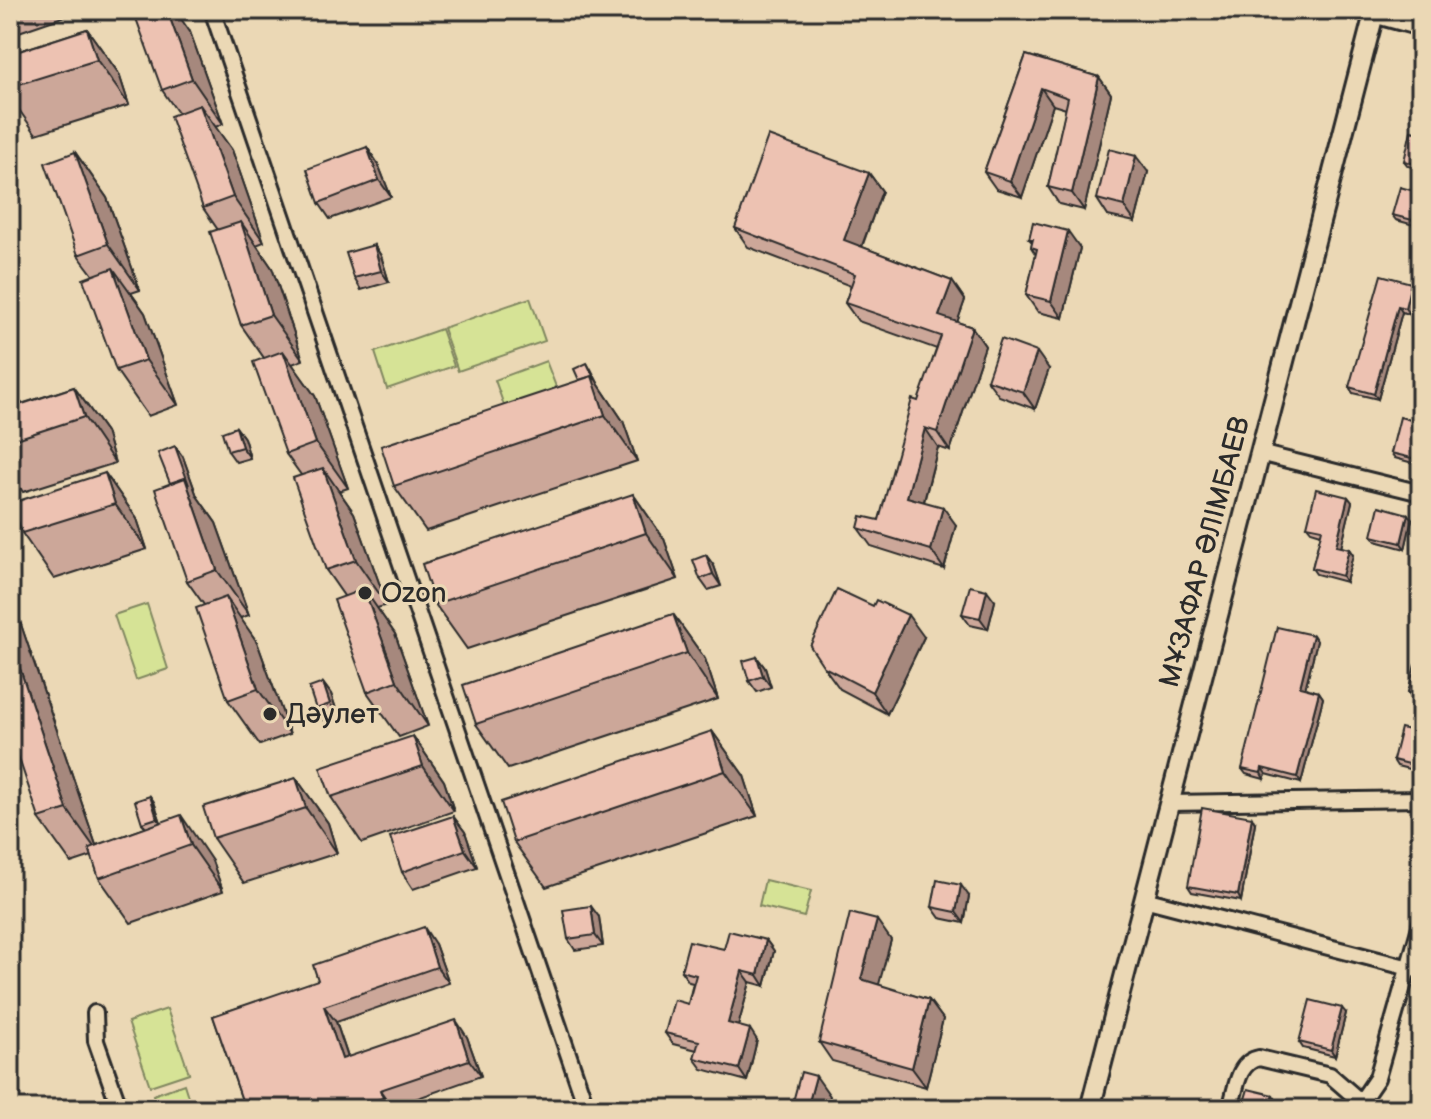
<svg xmlns="http://www.w3.org/2000/svg" width="1431" height="1119" font-family="'Balsamiq Sans',sans-serif">
<style>
.green{fill:#d6e396;stroke:#808760;stroke-width:2}
.lines{fill:none;stroke-linecap:round;stroke-linejoin:round}
.minor-casing{stroke:#2b2b2b;stroke-width:20}
.tertiary-casing{stroke:#2b2b2b;stroke-width:24}
.minor{stroke:#ebd8b5;stroke-width:14}
.tertiary{stroke:#ebd8b5;stroke-width:18}
.wall{fill:#cca799;stroke:#2b2b2b;stroke-width:2}
.shaded-wall{fill:#a6887d;stroke:#2b2b2b;stroke-width:2}
.building{fill:#edc2b2;stroke:#2b2b2b;stroke-width:2}
.poi-dot{fill:#2b2b2b;stroke:#ebd8b5;stroke-width:3}
.labels{text-anchor:middle;dominant-baseline:central;stroke-width:6;stroke-linejoin:round;paint-order:stroke}
.street-label{font-size:28px;fill:#2b2b2b;stroke:#ebd8b5}
.poi-label{font-size:28px;fill:#2b2b2b;stroke:#ebd8b5;text-anchor:start}
</style>
<rect width="100%" height="100%" fill="#ebd8b5"/>
<filter id="ink" filterUnits="userSpaceOnUse"><feTurbulence type="fractalNoise" baseFrequency=".0125" numOctaves="2"/><feDisplacementMap in="SourceGraphic" scale="16" xChannelSelector="R" yChannelSelector="G"/><feConvolveMatrix kernelMatrix="1 2 1 2 8 2 1 2 1" color-interpolation-filters="sRGB"/></filter>
<g filter="url(#ink)">
<!-- green -->
<g class="green">
<path d="M530 298 545 341 458 371 443 328Z"/>
<path d="M441 329 454 366 387 389 375 352Z"/>
<path d="M546 361 558 392 506 411 495 380Z"/>
<path d="M147 604 168 669 136 680 114 615Z"/>
<path d="M765 880 811 891 804 917 759 906Z"/>
<path d="M167 1009 189 1073 150 1086 128 1022Z"/>
<path d="M184 1084 192 1109H157L153 1095Z"/>
</g>
<g class="lines">
<defs>
<g id="minor">
<path d="M212 10 587 1109"/>
<path d="M1373 15 1421 28"/>
<path d="M1259 453 1421 493"/>
<path d="M1169 803 1421 799"/>
<path d="M1144 899 1421 971"/>
<path d="M95 1013 96 1041 120 1109"/>
<path d="M1362 1100 1377 1078 1421 923"/>
<path d="M1230 1109C1236 1090 1237 1062 1259 1058L1330 1075 1369 1109"/>
</g>
<path id="tertiary" d="M1090 1109 1375 10"/>
</defs>
<!-- minor casing -->
<use href="#minor" class="minor-casing"/>
<!-- tertiary casing -->
<use href="#tertiary" class="tertiary-casing"/>
<!-- minor -->
<use href="#minor" class="minor"/>
<!-- tertiary -->
<use href="#tertiary" class="tertiary"/>
</g>
<!-- wall -->
<g class="wall">
<path d="M10 10H83L10 35Z"/>
<path d="M87 29 119 74 129 105 36 134 10 97V54Z"/>
<path d="M190 32 223 124 215 127 232 150 264 242 256 245 272 268 303 360 292 364 315 396 348 488 339 491 354 513 387 605 377 608 395 634 428 726 399 737 367 692 344 596 326 570 301 475 286 454 264 358 241 325 218 230 203 208 178 113 162 90Z"/>
<path d="M1026 55 1099 77 1111 94 1084 210 1059 204 1048 187 1066 109 1053 105 1022 197 996 189 984 172Z"/>
<path d="M1421 133V170L1408 166 1404 161Z"/>
<path d="M367 147 378 164 391 197 330 219 319 203Z"/>
<path d="M75 152 107 198 140 290 131 293 145 313 178 405 148 416 116 370 93 275 78 255Z"/>
<path d="M1148 172 1135 222 1108 216 1097 199Z"/>
<path d="M869 173 882 191 862 247 952 281 965 300 957 322 972 327 985 346 950 451 938 447 924 502 956 525 944 569 871 546 858 528 879 520 937 349 858 321 845 303 851 286 748 247 735 228Z"/>
<path d="M1421 193V227L1396 220 1392 215Z"/>
<path d="M1029 239 1080 248 1063 318 1038 312 1026 295 1036 255 1031 247 1032 242Z"/>
<path d="M374 245 381 256 389 282 361 290 354 278Z"/>
<path d="M1411 283 1415 288 1409 314 1402 312 1378 399 1353 393 1349 387Z"/>
<path d="M591 369 599 385 623 421 637 461 426 531 394 486 579 380Z"/>
<path d="M1049 369 1035 409 999 396 987 380Z"/>
<path d="M10 377 15 383 21 404 74 387 106 432 115 463 23 492 10 474Z"/>
<path d="M1421 423V459L1420 465 1395 458 1391 453Z"/>
<path d="M236 427 244 438 250 458 236 462 228 451Z"/>
<path d="M183 457 197 496 216 523 249 615 240 618 257 642 290 734 260 745 228 700 204 605 187 581 170 483Z"/>
<path d="M105 473 137 519 147 549 54 579 22 533Z"/>
<path d="M633 494 664 539 678 579 467 649 435 604Z"/>
<path d="M1348 497 1352 502 1341 547 1349 549 1353 555 1346 582 1316 574 1312 568 1321 534 1311 531 1307 526Z"/>
<path d="M1412 519 1405 549 1376 541 1372 536Z"/>
<path d="M706 555 714 566 721 586 708 590 700 579Z"/>
<path d="M995 601 988 629 970 625 962 614Z"/>
<path d="M16 610 96 845 146 828 142 823 150 796 154 802 161 822 212 861 223 891 131 923 99 878 92 856 71 863 39 818Z"/>
<path d="M673 614 705 659 718 699 508 769 476 724Z"/>
<path d="M1313 635 1317 641 1305 688 1319 692 1323 698 1301 783 1266 774 1264 779 1246 774 1242 769Z"/>
<path d="M924 637 887 714 840 689 824 667Z"/>
<path d="M757 657 765 668 771 687 757 692 749 681Z"/>
<path d="M1421 663V700L1412 698 1408 692Z"/>
<path d="M323 683 331 694 338 715 324 720 316 709Z"/>
<path d="M712 731 744 776 757 816 546 887 514 842Z"/>
<path d="M1421 733V772L1397 766 1393 760Z"/>
<path d="M413 736 444 781 454 811 362 843 331 797Z"/>
<path d="M296 778 328 823 337 853 244 883 213 838Z"/>
<path d="M453 816 465 832 477 867 413 889 402 872Z"/>
<path d="M1255 823 1241 901 1192 892 1188 886Z"/>
<path d="M969 896 964 923 940 918 932 907Z"/>
<path d="M599 917 603 946 575 950 568 939Z"/>
<path d="M766 940 774 951 765 986 750 982 738 1026 757 1040 747 1081 702 1069 694 1058 697 1050 673 1044 665 1033 688 1004 693 983 689 982 681 971 724 949Z"/>
<path d="M891 940 878 985 929 1000 943 1019 926 1087 832 1061 819 1042Z"/>
<path d="M435 944 449 983 336 1022 348 1057 467 1037 481 1076 392 1107 393 1109H245L213 1016Z"/>
<path d="M1421 998V1033L1418 1032 1414 1027Z"/>
<path d="M1346 1013 1335 1056 1303 1048 1299 1042Z"/>
</g>
<!-- shaded-wall -->
<g class="shaded-wall">
<path d="M167 10H175L190 32 223 124 192 79Z"/>
<path d="M87 29 119 74 129 105 97 60Z"/>
<path d="M1099 77 1111 94 1084 210 1072 193Z"/>
<path d="M1041 88 1053 105 1022 197 1010 181Z"/>
<path d="M200 105 232 150 264 242 233 197Z"/>
<path d="M367 147 378 164 391 197 379 180Z"/>
<path d="M75 152 107 198 140 290 108 244Z"/>
<path d="M1136 156 1148 172 1135 222 1124 206Z"/>
<path d="M869 173 882 191 857 259 844 240Z"/>
<path d="M241 222 272 268 303 360 271 315Z"/>
<path d="M1068 231 1080 248 1063 318 1051 301Z"/>
<path d="M374 245 381 256 389 282 381 271Z"/>
<path d="M113 268 145 313 178 405 146 360Z"/>
<path d="M952 281 965 300 953 334 939 316Z"/>
<path d="M1411 283 1415 288 1409 314 1405 308Z"/>
<path d="M1398 306 1402 312 1378 399 1374 394Z"/>
<path d="M972 327 985 346 950 451 937 432Z"/>
<path d="M283 351 315 396 348 488 316 443Z"/>
<path d="M1037 352 1049 369 1035 409 1023 392Z"/>
<path d="M587 363 599 385 623 421 637 461 605 415Z"/>
<path d="M10 377 15 383 21 405 14 394 10 382Z"/>
<path d="M74 387 106 432 115 463 84 417Z"/>
<path d="M236 427 244 438 250 458 242 447Z"/>
<path d="M925 428 938 447 920 516 907 497Z"/>
<path d="M1421 438V459L1420 465 1416 459Z"/>
<path d="M175 446 183 457 197 496 216 523 249 615 217 570 185 478Z"/>
<path d="M323 468 354 513 387 605 356 560Z"/>
<path d="M105 473 137 519 147 549 115 504Z"/>
<path d="M633 494 664 539 678 579 646 533Z"/>
<path d="M1348 497 1352 502 1340 552 1336 546Z"/>
<path d="M943 507 956 525 944 569 931 550Z"/>
<path d="M1408 514 1412 519 1405 549 1401 543Z"/>
<path d="M1349 549 1353 555 1346 582 1342 576Z"/>
<path d="M706 555 714 566 721 586 713 574Z"/>
<path d="M364 589 395 634 428 726 397 681Z"/>
<path d="M987 590 995 601 988 629 980 618Z"/>
<path d="M226 597 257 642 290 734 258 689Z"/>
<path d="M10 601 16 610 99 854 67 809 10 639Z"/>
<path d="M673 614 705 659 718 699 687 653Z"/>
<path d="M908 615 924 637 887 714 872 692Z"/>
<path d="M1313 635 1317 641 1304 693 1300 687Z"/>
<path d="M757 657 765 668 771 687 763 676Z"/>
<path d="M323 683 331 694 338 715 330 704Z"/>
<path d="M1319 692 1323 698 1301 783 1297 777Z"/>
<path d="M712 731 744 776 757 816 725 771Z"/>
<path d="M413 736 444 781 454 811 423 766Z"/>
<path d="M1262 768 1266 774 1264 779 1261 773Z"/>
<path d="M296 778 328 823 337 853 306 808Z"/>
<path d="M150 796 154 802 161 823 157 818Z"/>
<path d="M181 815 212 861 223 891 191 845Z"/>
<path d="M453 816 465 832 477 867 465 850Z"/>
<path d="M1252 817 1255 823 1241 901 1238 895Z"/>
<path d="M961 885 969 896 964 923 956 912Z"/>
<path d="M591 906 599 917 603 946 595 935Z"/>
<path d="M877 920 891 940 875 999 861 979Z"/>
<path d="M424 927 435 944 449 983 437 967Z"/>
<path d="M766 940 774 951 765 986 758 975Z"/>
<path d="M742 971 750 982 736 1034 728 1023Z"/>
<path d="M929 1000 943 1019 926 1087 912 1068Z"/>
<path d="M324 1006 336 1022 354 1076 342 1059Z"/>
<path d="M1342 1008 1346 1013 1335 1056 1331 1050Z"/>
<path d="M456 1020 467 1037 481 1076 469 1060Z"/>
<path d="M750 1029 757 1040 747 1081 739 1069Z"/>
<path d="M816 1076 830 1096 827 1109H807Z"/>
<path d="M380 1090 392 1107 393 1109H391L383 1098Z"/>
<path d="M1273 1095 1277 1101 1275 1109H1269Z"/>
</g>
<!-- building -->
<g class="building">
<path d="M133 10H167L192 79 162 90Z"/>
<path d="M87 29 97 60 10 87V54Z"/>
<path d="M1026 55 1099 77 1072 193 1048 187 1068 98 1041 88 1010 181 984 172Z"/>
<path d="M200 105 233 197 203 208 170 116Z"/>
<path d="M1411 131 1421 133V165L1404 161Z"/>
<path d="M768 136 869 173 844 240 952 281 939 316 972 327 937 432 925 428 907 497 943 507 931 550 858 528 861 516 879 520 912 399 918 401 941 336 845 303 855 274 735 228Z"/>
<path d="M367 147 379 180 319 203 307 169Z"/>
<path d="M1109 149 1136 156 1124 206 1097 199Z"/>
<path d="M75 152 108 244 78 255 45 163Z"/>
<path d="M1400 187 1421 193V222L1392 215Z"/>
<path d="M241 222 271 315 241 325 210 232Z"/>
<path d="M1033 222 1068 231 1051 301 1026 295 1037 249 1031 247 1033 239H1029Z"/>
<path d="M374 245 381 271 354 278 346 253Z"/>
<path d="M113 268 146 360 116 370 83 279Z"/>
<path d="M1381 275 1411 283 1405 308 1398 306 1374 394 1349 387Z"/>
<path d="M1001 339 1037 352 1023 392 987 380Z"/>
<path d="M283 351 316 443 286 454 253 362Z"/>
<path d="M587 363 595 380 592 376 579 380 574 369Z"/>
<path d="M592 376 605 415 394 486 381 446Z"/>
<path d="M10 382 14 394 10 395Z"/>
<path d="M74 387 84 417 10 441V408Z"/>
<path d="M1400 417 1421 423V438L1416 459 1391 453Z"/>
<path d="M236 427 242 447 228 451 222 432Z"/>
<path d="M175 446 189 485 185 478 170 483 158 453Z"/>
<path d="M323 468 356 560 326 570 293 478Z"/>
<path d="M105 473 115 504 22 533 12 503Z"/>
<path d="M185 478 217 570 187 581 155 489Z"/>
<path d="M1316 489 1348 497 1336 546 1349 549 1342 576 1312 568 1322 529 1307 526Z"/>
<path d="M633 494 646 533 435 604 422 564Z"/>
<path d="M1379 506 1408 514 1401 543 1372 536Z"/>
<path d="M706 555 713 574 700 579 693 560Z"/>
<path d="M970 586 987 590 980 618 962 614Z"/>
<path d="M364 589 397 681 367 692 334 600Z"/>
<path d="M837 589 873 606 876 600 908 615 872 692 824 667 810 646Z"/>
<path d="M226 597 258 689 228 700 196 608Z"/>
<path d="M673 614 687 653 476 724 463 685Z"/>
<path d="M1277 627 1313 635 1300 687 1319 692 1297 777 1262 768 1261 773 1242 769Z"/>
<path d="M10 639 67 809 39 818 10 732Z"/>
<path d="M757 657 763 676 749 681 743 661Z"/>
<path d="M1421 663V696L1408 692 1415 665 1420 666Z"/>
<path d="M323 683 330 704 316 709 309 688Z"/>
<path d="M1401 728 1421 733V767L1393 760Z"/>
<path d="M712 731 725 771 514 842 501 802Z"/>
<path d="M413 736 423 766 331 797 320 767Z"/>
<path d="M296 778 306 808 213 838 203 807Z"/>
<path d="M150 796 157 818 142 823 135 801Z"/>
<path d="M1202 808 1252 817 1238 895 1188 886Z"/>
<path d="M181 815 191 845 99 878 89 848Z"/>
<path d="M453 816 465 850 402 872 390 837Z"/>
<path d="M937 880 961 885 956 912 932 907Z"/>
<path d="M591 906 595 935 568 939 563 910Z"/>
<path d="M850 913 877 920 861 979 929 1000 912 1068 819 1042Z"/>
<path d="M424 927 437 967 324 1006 342 1059 456 1020 469 1060 380 1090 383 1098 350 1109H245L213 1016 318 980 313 965Z"/>
<path d="M729 931 766 940 758 975 742 971 728 1023 750 1029 739 1069 694 1058 699 1041 665 1033 674 1000 688 1004 696 975 681 971 689 941 724 949Z"/>
<path d="M1421 998V1028L1414 1027Z"/>
<path d="M1310 1000 1342 1008 1331 1050 1299 1042Z"/>
<path d="M801 1072 816 1076 807 1109H791Z"/>
<path d="M1248 1089 1273 1095 1269 1109H1242Z"/>
<path d="M889 1105 902 1109H888Z"/>
</g>
</g>
<!-- markers -->
<g class="poi-dot">
<circle cx="365" cy="593" r="8"/>
<circle cx="270" cy="714" r="8"/>
</g>
<g class="labels">
<!-- street labels -->
<g class="street-label">
<text transform="translate(1205 552) rotate(-75)">МҰЗАФАР ӘЛІМБАЕВ</text>
</g>
<!-- poi labels -->
<g class="poi-label">
<text x="381" y="593">Ozon</text>
<text x="286" y="714">Дәулет</text>
</g>
</g>
<!-- margin -->
<rect width="1431" height="1119" fill="none" stroke="#ebd8b5" stroke-width="40"/>
<rect x="20" y="20" width="1391" height="1079" fill="none" stroke="#2b2b2b" stroke-width="3" filter="url(#ink)"/>
</svg>
